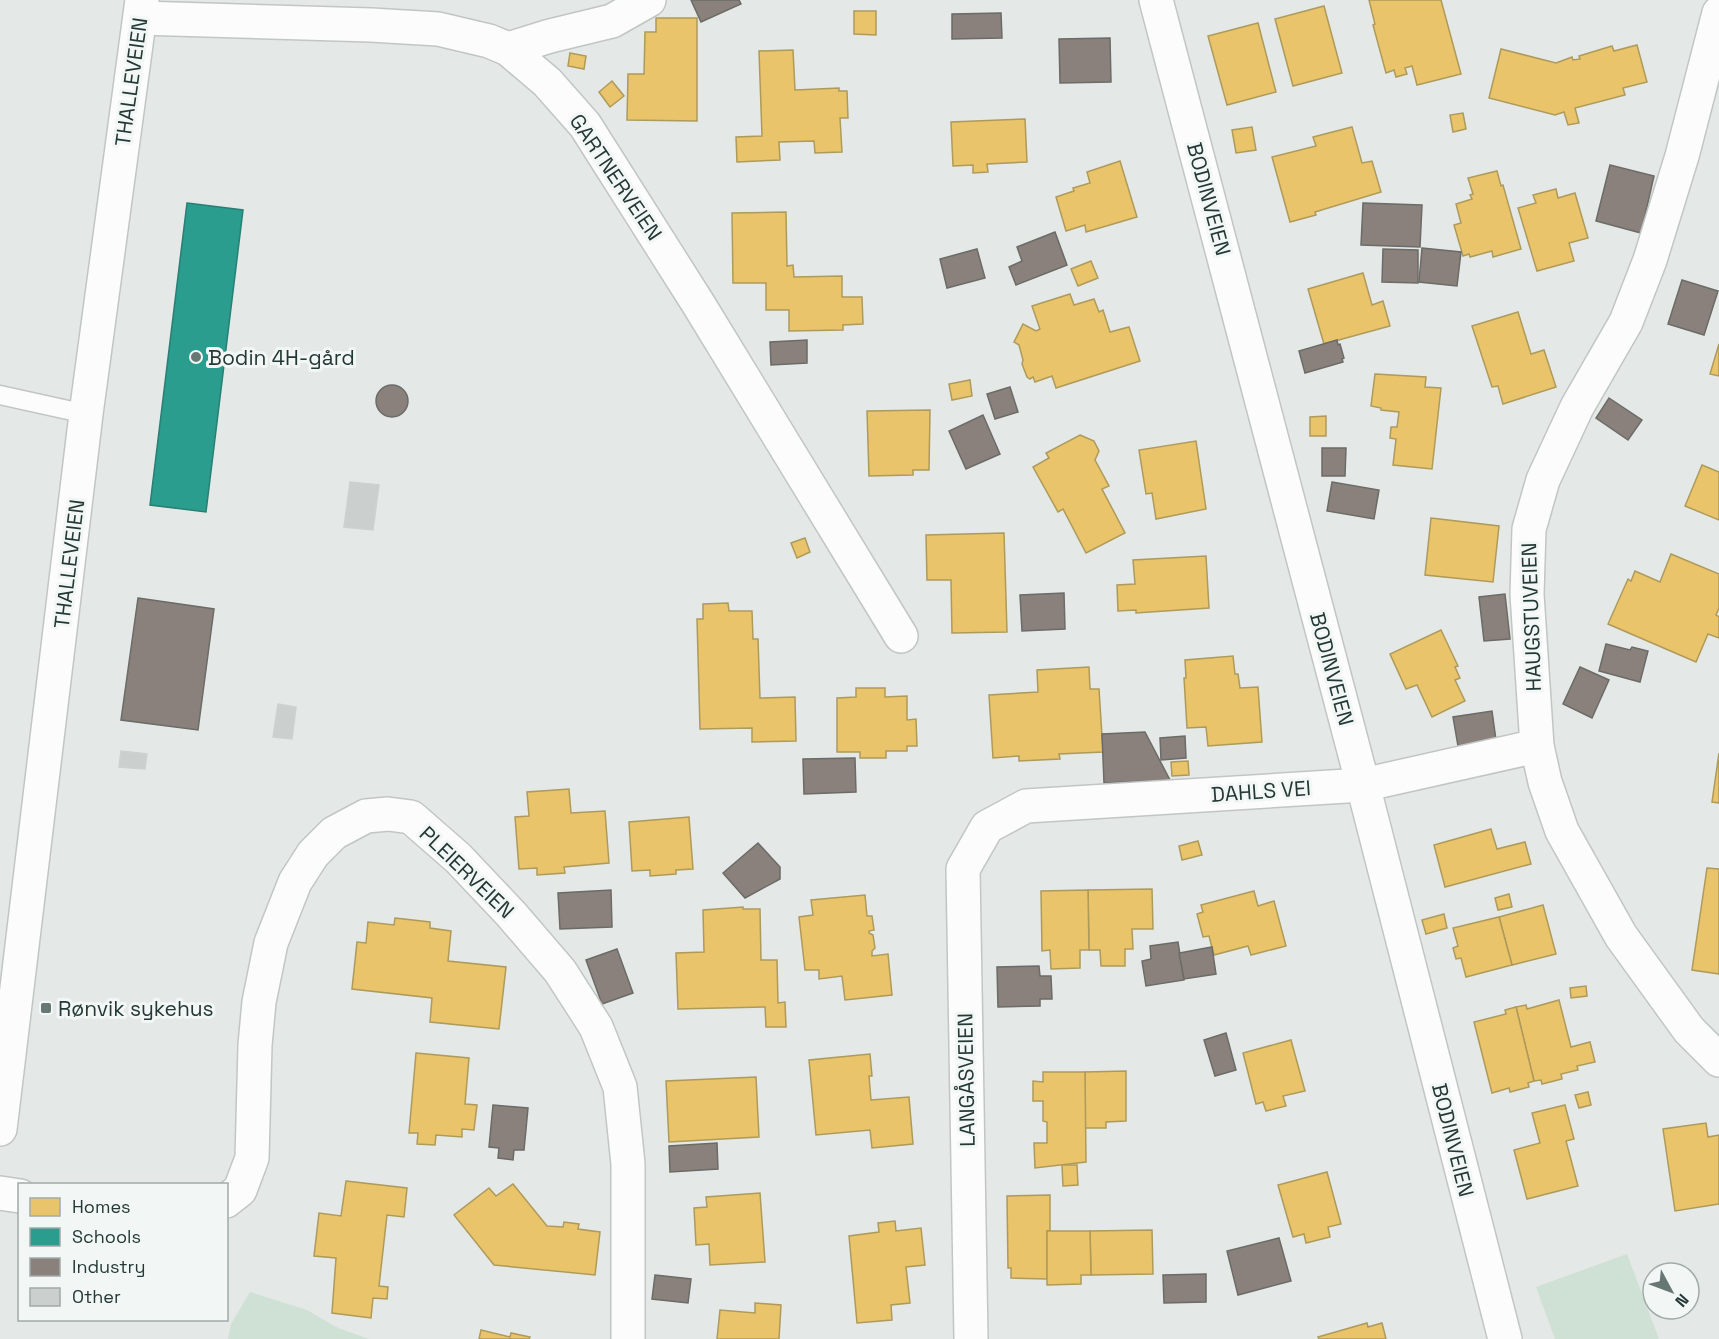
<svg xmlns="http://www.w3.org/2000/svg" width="1719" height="1339" font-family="'Space Grotesk',sans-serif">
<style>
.green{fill:#cfe0d5}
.homes{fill:#e9c46a;stroke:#ae9a5a;stroke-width:1.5}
.schools{fill:#2a9d8f;stroke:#287f74;stroke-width:1.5}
.industry{fill:#8a817c;stroke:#6b6b67;stroke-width:1.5}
.building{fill:#cbd0ce;stroke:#cdd1d0;stroke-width:1.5}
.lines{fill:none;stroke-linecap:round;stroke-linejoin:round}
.lane-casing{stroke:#c1c6c4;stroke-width:21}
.street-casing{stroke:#c1c6c4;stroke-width:36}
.lane{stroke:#fbfcfb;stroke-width:18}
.street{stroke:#fbfcfb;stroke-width:33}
.poi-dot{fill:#677774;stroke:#f2f7f5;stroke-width:2}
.labels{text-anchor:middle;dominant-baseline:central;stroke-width:6;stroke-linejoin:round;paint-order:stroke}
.street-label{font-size:21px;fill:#243936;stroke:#f2f7f5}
.poi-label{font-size:21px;fill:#243936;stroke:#f2f7f5;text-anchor:start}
</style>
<rect width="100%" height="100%" fill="#e4e9e7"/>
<!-- green -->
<g class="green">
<path d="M1627 1254 1659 1339H1555L1536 1287Z"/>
<path d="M250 1292 307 1310 338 1328 369 1339H228L231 1324Z"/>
</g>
<!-- homes -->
<g class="homes">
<path d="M1369 0H1441L1461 74 1417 85 1412 66 1405 68 1407 74 1396 77 1394 70 1386 73 1373 25 1375 24Z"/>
<path d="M1324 6 1342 73 1293 86 1275 19Z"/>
<path d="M854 11H876V35L854 34Z"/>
<path d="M656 18H697V121L627 120 628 74H644L645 32H656Z"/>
<path d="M1258 23 1276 92 1227 105 1208 36Z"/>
<path d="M1637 45 1647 82 1623 88 1625 95 1575 108 1579 123 1568 125 1564 112 1555 115 1489 98 1501 49 1556 63 1572 57 1573 60 1580 59 1579 56 1612 46 1614 51Z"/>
<path d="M793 50 795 90 839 88V91H847L848 118H840L842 152 815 153 814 141 779 142 780 160 737 162 736 137 762 136 759 51Z"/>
<path d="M570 53 586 56 584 69 568 66Z"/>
<path d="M612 81 624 96 610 107 599 92Z"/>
<path d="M1463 113 1466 129 1453 132 1450 115Z"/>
<path d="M1025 119 1027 162 987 164 988 172 973 173V165L953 166 951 122Z"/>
<path d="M1252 127 1256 150 1236 153 1232 130Z"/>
<path d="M1352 127 1362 163 1372 161 1381 192 1315 212 1316 215 1290 222 1272 157 1316 146 1313 137Z"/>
<path d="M1120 161 1137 217 1086 232 1085 225 1066 231 1056 197 1074 191 1073 188 1090 183 1087 172Z"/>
<path d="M1497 171 1501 186 1503 185 1521 249 1493 257 1492 251 1470 257 1469 254 1463 256 1454 225 1461 223 1456 204 1472 199 1470 195 1473 194 1468 178Z"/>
<path d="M1556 189 1558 198 1575 193 1588 238 1569 243 1574 261 1537 271 1518 208 1536 203 1533 195Z"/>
<path d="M786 212 787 266 793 265 794 277 842 276V297H862L863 324 843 325V330L789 331V310H766V283H733L732 213Z"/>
<path d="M1091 261 1098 278 1078 286 1071 269Z"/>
<path d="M1363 273 1372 305 1383 301 1390 326 1324 344 1308 289Z"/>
<path d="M1070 294 1074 305 1094 299 1099 312 1103 310 1110 332 1129 327 1140 361 1056 388 1052 376 1035 382 1033 377 1030 379 1027 377 1022 364 1023 360 1019 345 1014 342 1023 324 1036 331 1040 329 1032 306Z"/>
<path d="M1518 312 1531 354 1544 350 1556 387 1503 404 1498 386 1492 387 1472 326Z"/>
<path d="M1719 344V376L1710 374Z"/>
<path d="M1375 374 1426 377 1425 387 1441 388 1432 469 1393 465 1396 439 1390 438 1391 427H1397L1399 412 1381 410V408L1371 406Z"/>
<path d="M970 380 972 396 952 400 949 384Z"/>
<path d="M930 410 929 470H913V475L869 476 867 411Z"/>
<path d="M1326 416V436H1310V417Z"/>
<path d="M1080 435 1094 441 1099 451 1095 460 1109 486 1102 489 1125 533 1086 553 1063 509 1058 512 1033 467 1049 458 1046 453Z"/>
<path d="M1196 441 1206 509 1156 519 1152 493 1146 494 1139 450Z"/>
<path d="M1702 465 1719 472V520L1685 506Z"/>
<path d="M1431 518 1499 526 1493 582 1425 575Z"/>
<path d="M1004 533 1007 632 952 633 951 580H927L926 535Z"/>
<path d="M805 538 810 552 797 558 791 543Z"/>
<path d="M1671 554 1719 574V608L1716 615 1719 617V638L1708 634 1696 662 1608 624 1628 579 1631 581 1635 571 1660 582Z"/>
<path d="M1206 556 1209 608 1136 613V610L1118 611 1117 585 1135 584 1133 560Z"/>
<path d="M728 603 729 611H752L753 639H758L760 698 795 697 796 741 752 742V728L700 729 697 619H703V604Z"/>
<path d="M1441 630 1458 666 1455 667 1460 678 1455 680 1465 701 1432 717 1417 685 1406 689 1390 654Z"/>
<path d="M1233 656 1235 674H1238L1240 688 1258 687 1262 742 1208 746 1206 727 1187 728 1184 678H1186L1185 660Z"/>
<path d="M1089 667 1090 689H1099L1103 752 1059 754 1060 759 1019 761V756L993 758 989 695 1038 692 1037 670Z"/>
<path d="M856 688H885V697L907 696V720L916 719 917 746H907V751H886V758H860V752H837V698L856 697Z"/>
<path d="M1719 753V803L1712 802Z"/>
<path d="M1188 761 1189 775 1172 776 1171 762Z"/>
<path d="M569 789 571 813 605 811 609 863 564 867 565 873 537 875V868L519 869 515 817 529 816 527 792Z"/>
<path d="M689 817 693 869 676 870V874L650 876V870L632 871 629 822Z"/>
<path d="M1491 829 1497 849 1525 842 1531 864 1445 887 1434 845Z"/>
<path d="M1198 841 1202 855 1182 860 1179 846Z"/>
<path d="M1707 868 1719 869V974L1692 970Z"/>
<path d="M1152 889 1153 929H1132L1133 949H1125V966H1101L1100 950H1089L1088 890Z"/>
<path d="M1088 890 1089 950H1080V968L1051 969 1050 950 1042 951 1041 891Z"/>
<path d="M1254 891 1258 906 1274 901 1286 946 1251 955 1248 946 1214 955 1209 936 1203 937 1197 914 1203 912 1201 905Z"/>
<path d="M1509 894 1512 907 1498 910 1495 898Z"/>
<path d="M865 895 867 916H872L874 930 869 931V933L873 935 875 948 872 951V956L888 954 892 995 845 1000 842 976 819 979V970H805L799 917 813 915 811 900Z"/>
<path d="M1543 905 1556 954 1512 965 1499 917Z"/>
<path d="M743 907V909H760L761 960H777L778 1003 785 1002 786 1027H766L765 1007 678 1009 676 953 704 952 703 910Z"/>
<path d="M1444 914 1447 928 1426 934 1422 920Z"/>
<path d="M1499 917 1512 965 1466 977 1461 958 1456 959 1453 948 1458 946 1453 928Z"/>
<path d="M395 918 430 922V928L451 931 448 961 506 967 499 1029 430 1022 432 998 352 989 357 942 366 943 368 922 394 925Z"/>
<path d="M1586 986 1587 996 1571 998 1570 988Z"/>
<path d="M1559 1000 1571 1047 1590 1042 1595 1062 1577 1066 1578 1070 1561 1074 1562 1079 1542 1084 1541 1080 1534 1081 1516 1007 1526 1005 1527 1009Z"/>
<path d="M1516 1007 1534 1081 1528 1083 1529 1087 1510 1092 1509 1088 1492 1093 1474 1022 1506 1014 1505 1010Z"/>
<path d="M1291 1040 1305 1091 1283 1096 1286 1106 1266 1111 1263 1102 1256 1104 1243 1053Z"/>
<path d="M416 1053 469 1058 465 1104 477 1105 474 1130 462 1129V1137L436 1135 435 1145 417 1144 418 1133H409Z"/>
<path d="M870 1054 872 1076H869L871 1100 909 1097 913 1144 872 1148 870 1130 816 1135 809 1060Z"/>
<path d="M1126 1071V1121L1106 1122V1128H1085V1072Z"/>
<path d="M1043 1072H1085L1086 1162 1035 1168 1034 1143H1047V1122L1043 1121V1101H1033V1081L1043 1082Z"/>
<path d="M756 1077 759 1137 669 1142 666 1081Z"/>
<path d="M1588 1092 1591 1105 1579 1108 1575 1095Z"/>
<path d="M1565 1105 1574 1139 1566 1141 1578 1186 1527 1199 1514 1150 1540 1143 1532 1113Z"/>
<path d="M1706 1123 1708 1137 1719 1135V1204L1675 1211 1663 1129Z"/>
<path d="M1062 1165H1077L1078 1185 1063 1186Z"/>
<path d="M1327 1172 1341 1224 1328 1227 1330 1237 1306 1243 1304 1234 1293 1237 1278 1185Z"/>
<path d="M346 1181 407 1188 404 1217 387 1215 379 1286 388 1287 387 1299 373 1298 371 1318 332 1313 336 1258 314 1256 319 1213 341 1216Z"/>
<path d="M513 1184 547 1226 563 1227 564 1222 579 1224 578 1229 600 1232 595 1275 494 1265 454 1215 489 1188 496 1196Z"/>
<path d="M760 1193 765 1262 710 1265 709 1244 696 1245 694 1208 707 1207 706 1197Z"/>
<path d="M1050 1195V1231H1047V1279L1011 1278V1268H1008L1007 1196Z"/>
<path d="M895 1221 896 1231 921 1228 925 1265 906 1267 910 1303 891 1305 892 1320 857 1323 849 1236 879 1232 878 1223Z"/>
<path d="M1152 1230 1153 1274 1091 1275 1090 1231Z"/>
<path d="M1047 1231H1090L1091 1275H1081V1284L1047 1285Z"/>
<path d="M755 1303 781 1305 779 1339H717L720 1310 755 1313Z"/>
<path d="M1367 1323 1368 1327 1382 1323 1386 1339H1319L1318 1337Z"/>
<path d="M481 1330 510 1337 511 1333 530 1337 529 1339H479Z"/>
</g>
<!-- schools -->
<path class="schools" d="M187 203 243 210 206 512 150 505Z"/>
<!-- industry -->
<g class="industry">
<path d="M691 0H739L741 4 701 22Z"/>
<path d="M1001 13 1002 38 952 39V14Z"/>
<path d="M1110 38 1111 82 1060 83 1059 39Z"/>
<path d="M1610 165 1654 176 1641 233 1596 221Z"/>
<path d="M1363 203 1422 205 1420 247 1361 245Z"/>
<path d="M1055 232 1067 265 1016 285 1009 267 1022 261 1017 247Z"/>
<path d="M1422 248 1461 252 1457 286 1419 282Z"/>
<path d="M977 249 985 278 947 288 940 259Z"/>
<path d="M1383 249 1418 250V283L1382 282Z"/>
<path d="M1682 280 1718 291 1704 335 1668 324Z"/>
<path d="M807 340V363L771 365 770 342Z"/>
<path d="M1337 340 1338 345 1340 344 1344 358 1342 359 1343 362 1305 373 1299 351Z"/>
<circle cx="392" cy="401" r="16"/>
<path d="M1010 387 1018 412 995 419 987 394Z"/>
<path d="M1609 398 1642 420 1628 440 1596 418Z"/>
<path d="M983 415 1000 454 966 469 949 431Z"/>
<path d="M1322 448H1346L1345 476H1322Z"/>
<path d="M1332 482 1379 490 1374 519 1327 511Z"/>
<path d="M1064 593 1065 629 1022 631 1020 595Z"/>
<path d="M1505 594 1510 639 1484 641 1479 597Z"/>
<path d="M138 598 214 609 198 730 121 720Z"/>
<path d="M1606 644 1630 650 1632 647 1648 651 1640 682 1599 671Z"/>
<path d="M1580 667 1609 680 1592 718 1563 704Z"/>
<path d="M1492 711 1496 740 1458 746 1453 717Z"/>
<path d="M1145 732 1170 780 1104 783 1102 734Z"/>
<path d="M1185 736 1186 758 1161 760 1160 738Z"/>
<path d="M855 758 856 792 804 794 803 759Z"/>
<path d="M758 843 780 867V879L745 898 723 873Z"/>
<path d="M611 890 612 927 560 929 558 893Z"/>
<path d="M1178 942 1184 980 1146 986 1142 961 1151 959 1150 946Z"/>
<path d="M1212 947 1216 974 1184 979 1179 953Z"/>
<path d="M617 949 633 993 602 1004 586 960Z"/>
<path d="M1039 966 1040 976H1051L1052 999H1040V1006L998 1007 997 967Z"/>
<path d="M1226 1033 1236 1070 1215 1076 1204 1040Z"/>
<path d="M493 1105 528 1108 524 1150H514L513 1160 498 1158 499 1148 489 1147Z"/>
<path d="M717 1143 718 1169 670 1172 669 1146Z"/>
<path d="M1279 1238 1291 1281 1238 1295 1227 1251Z"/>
<path d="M1206 1274V1302L1164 1303 1163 1275Z"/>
<path d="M655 1275 691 1279 688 1303 652 1299Z"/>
</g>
<!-- building -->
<g class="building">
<path d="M350 482 379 485 373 530 344 527Z"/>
<path d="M278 704 296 707 292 739 273 737Z"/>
<path d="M121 751 147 754 145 769 119 767Z"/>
</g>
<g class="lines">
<defs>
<path id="lane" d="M0 395 86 414"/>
<g id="street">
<path d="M1156 0 1363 785 1505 1339"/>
<path d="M1719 13 1682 156 1650 260 1626 322 1577 407 1543 480 1529 529 1527 594 1537 746 1545 782 1562 831 1621 936 1689 1030 1719 1060"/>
<path d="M140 18 371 25 438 29 489 41 508 49 547 82 585 125 699 305 901 636"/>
<path d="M508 49 550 36 612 21 649 0"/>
<path d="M0 1129 86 414 142 0"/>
<path d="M0 1193 20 1196"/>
<path d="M226 1201 240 1190 252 1158 255 1045 259 1002 271 943 295 882 313 854 334 833 366 816 388 814 411 817 458 858 511 914 560 971 596 1027 620 1087 628 1164V1339"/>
<path d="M971 1339 963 869 987 827 1026 806 1363 785 1537 746"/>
</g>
</defs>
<!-- lane casing -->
<use href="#lane" class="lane-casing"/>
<!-- street casing -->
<use href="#street" class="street-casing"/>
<!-- lane -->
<use href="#lane" class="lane"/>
<!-- street -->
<use href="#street" class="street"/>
</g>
<!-- markers -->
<g class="poi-dot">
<circle cx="196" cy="357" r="6"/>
<rect x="40" y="1002" width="12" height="12" rx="3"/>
</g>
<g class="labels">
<!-- street labels -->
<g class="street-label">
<text transform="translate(131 82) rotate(-82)">THALLEVEIEN</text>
<text transform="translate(616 177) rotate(56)">GARTNERVEIEN</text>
<text transform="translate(1209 199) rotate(75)">BODINVEIEN</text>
<text transform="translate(69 564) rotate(-83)">THALLEVEIEN</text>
<text transform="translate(1531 617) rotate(-92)">HAUGSTUVEIEN</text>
<text transform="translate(1332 669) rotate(75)">BODINVEIEN</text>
<text transform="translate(1261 791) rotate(-4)">DAHLS VEI</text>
<text transform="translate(467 872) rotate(44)">PLEIERVEIEN</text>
<text transform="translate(966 1080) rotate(-91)">LANGÅSVEIEN</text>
<text transform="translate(1453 1140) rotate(76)">BODINVEIEN</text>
</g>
<!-- poi labels -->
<g class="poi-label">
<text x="208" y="357">Bodin 4H-gård</text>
<text x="58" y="1008">Rønvik sykehus</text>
</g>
</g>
<!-- legend -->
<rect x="18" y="1183" width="210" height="138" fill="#f2f7f5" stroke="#a0aba9" stroke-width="1.5"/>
<rect x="30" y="1198" width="30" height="18" fill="#e9c46a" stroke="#a0aba9" stroke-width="1.5"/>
<text x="72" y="1213" font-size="18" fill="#243936">Homes</text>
<rect x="30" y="1228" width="30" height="18" fill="#2a9d8f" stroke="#a0aba9" stroke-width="1.5"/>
<text x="72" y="1243" font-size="18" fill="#243936">Schools</text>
<rect x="30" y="1258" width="30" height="18" fill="#8a817c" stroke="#a0aba9" stroke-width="1.5"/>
<text x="72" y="1273" font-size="18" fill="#243936">Industry</text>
<rect x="30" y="1288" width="30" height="18" fill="#cbd0ce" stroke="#a0aba9" stroke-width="1.5"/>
<text x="72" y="1303" font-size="18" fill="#243936">Other</text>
<!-- north arrow -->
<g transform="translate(1671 1291) rotate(131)"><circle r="28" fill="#f2f7f5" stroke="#a0aba9" stroke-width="1.5"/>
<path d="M0-4.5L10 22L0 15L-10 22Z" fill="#677774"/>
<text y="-9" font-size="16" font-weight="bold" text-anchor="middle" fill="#243936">N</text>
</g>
</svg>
